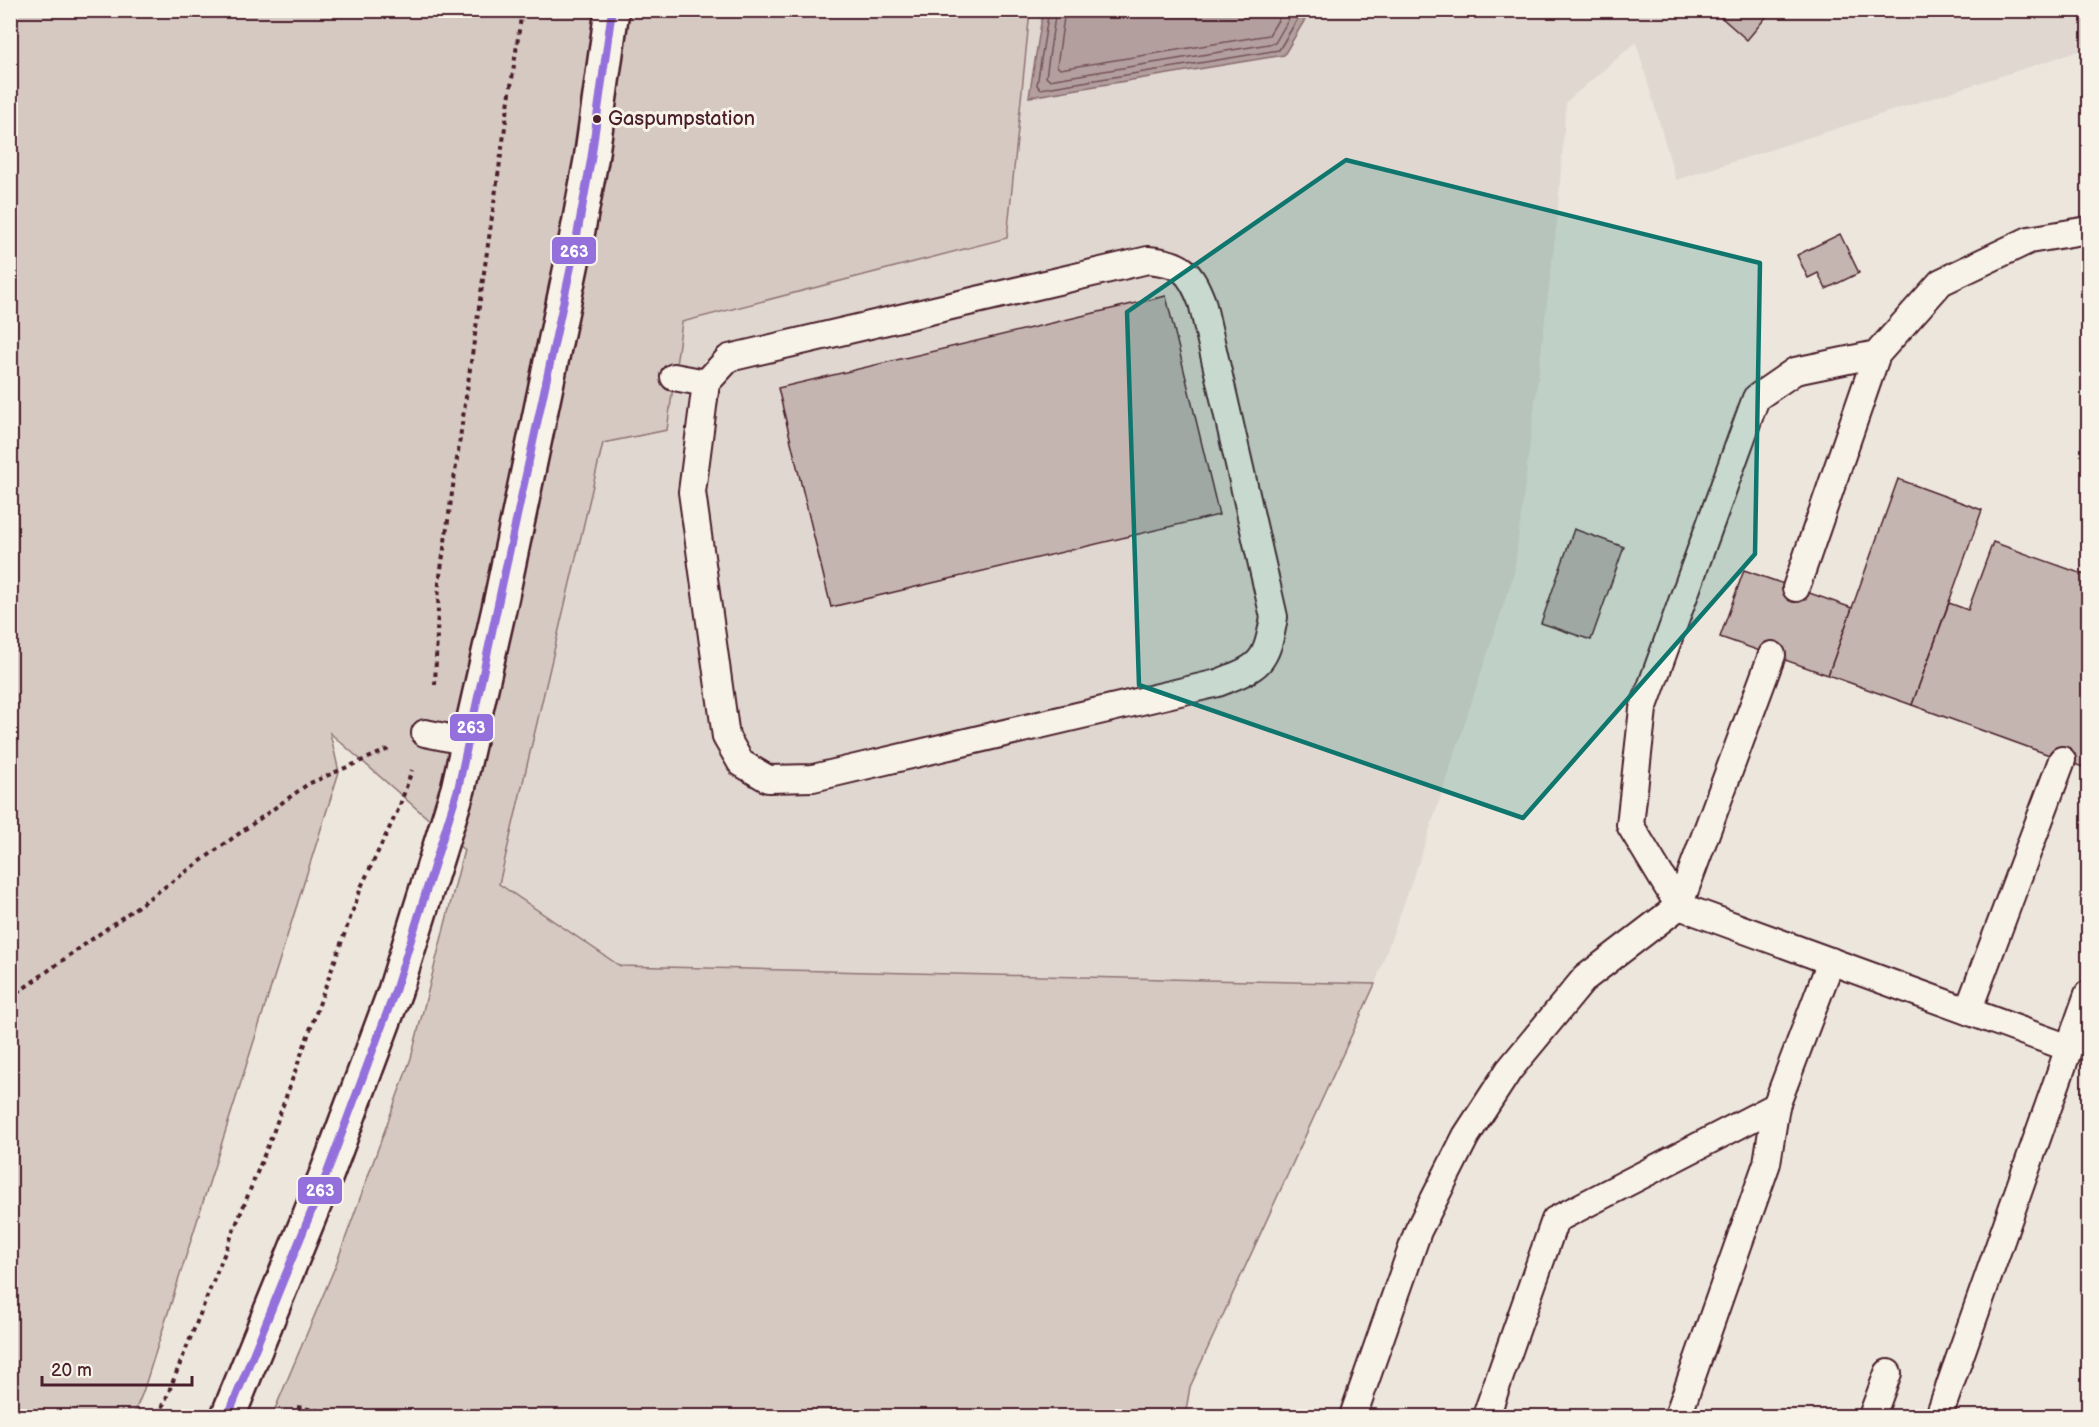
<svg xmlns="http://www.w3.org/2000/svg" width="2099" height="1427" font-family="'Balsamiq Sans',sans-serif">
<style>
.built{fill:#e0d7d0}
.green{fill:#d5c9c2;stroke:#907476;stroke-width:1.5}
.water{fill:#b39f9d;stroke:#896c6f;stroke-width:1.5}
.lines{fill:none;stroke-linecap:round;stroke-linejoin:round}
.shore{stroke:#745259;stroke-width:1.5}
.building{fill:#c4b5b0;stroke:#4a1f2b;stroke-width:1.5}
.service-casing{stroke:#4a1f2b;stroke-width:30}
.secondary-casing{stroke:#4a1f2b;stroke-width:38}
.path{stroke:#4a1f2b;stroke-width:4;stroke-dasharray:4.5 4.5;stroke-linecap:butt}
.service{stroke:#f7f3e8;stroke-width:26}
.secondary{stroke:#f7f3e8;stroke-width:33}
.bus-1-casing{stroke:#f7f3e8;stroke-width:12}
.bus-1{stroke:#9370db;stroke-width:8}
.marked{fill:#0f766e;fill-opacity:0.2;stroke:#0f766e;stroke-width:4.5;stroke-linejoin:round}
.bus-dot{fill:#4a1f2b;stroke:#f7f3e8;stroke-width:2}
.labels{text-anchor:middle;dominant-baseline:central;stroke-width:6;stroke-linejoin:round;paint-order:stroke}
.bus-label{font-size:20px;fill:#4a1f2b;stroke:#f7f3e8;text-anchor:start}
.line-badge{stroke:#f7f3e8;stroke-width:2}
.badge-label{font-size:16px;text-anchor:middle;font-weight:bold;fill:#fff}
</style>
<rect width="100%" height="100%" fill="#ece6dd"/>
<filter id="ink" filterUnits="userSpaceOnUse"><feTurbulence type="fractalNoise" baseFrequency=".0167" numOctaves="2"/><feDisplacementMap in="SourceGraphic" scale="12" xChannelSelector="R" yChannelSelector="G"/><feConvolveMatrix kernelMatrix="1 2 1 2 8 2 1 2 1" color-interpolation-filters="sRGB"/></filter>
<g filter="url(#ink)">
<!-- built -->
<path class="built" d="M1030 11H2088V48L1676 180 1636 42 1566 102 1557 221 1514 573 1424 847 1375 984 620 966 499 884 603 442 681 322 1007 238Z"/>
<!-- green -->
<path class="green" d="M10 11H1030L1007 238 682 322 667 430 603 443 499 884 620 966 1375 984 1190 1387 1185 1416H272L335 1267 411 1058 464 850 330 733 339 772 143 1392 133 1416H11Z"/>
<!-- water -->
<path class="water" d="M1043 11V10L1310 11 1284 55 1029 97Z"/>
<g class="lines">
<!-- shore -->
<g class="shore">
<path d="M1049 10 1037 85 1040 89 1279 50 1303 10"/>
<path d="M1056 10 1046 77 1049 80 1275 43 1294 10"/>
<path d="M1065 10 1057 66 1060 69 1269 35 1284 10"/>
</g>
</g>
<!-- building -->
<g class="building">
<path d="M1713 10H1772L1747 40Z"/>
<path d="M1840 234 1859 273 1826 289 1818 273 1808 278 1797 255Z"/>
<path d="M1166 296 1219 515 831 607 778 388Z"/>
<path d="M1898 479 1982 510 1912 705 1828 675Z"/>
<path d="M1574 529 1624 547 1591 640 1541 623Z"/>
<path d="M1993 542 2088 576V769L1912 705 1949 603 1968 610Z"/>
<path d="M1744 570 1852 608 1828 675 1720 637Z"/>
</g>
<g class="lines">
<defs>
<g id="service">
<path d="M1877 354 1795 371 1756 398 1643 709 1630 825 1679 906 2069 1048"/>
<path d="M674 377 706 383 729 358 1148 260C1182 263 1190 271 1202 302L1274 617C1266 664 1261 666 1218 683L813 778 768 779 741 763 726 737 692 492 706 383"/>
<path d="M1796 588 1877 354 1941 282 2029 240 2088 230"/>
<path d="M425 733 469 742"/>
<path d="M1968 1011 2062 760"/>
<path d="M1353 1416 1418 1231 1466 1136 1509 1070 1585 978 1679 906 1772 655"/>
<path d="M1486 1416 1555 1220 1776 1106"/>
<path d="M1678 1416 1767 1163 1776 1106 1831 961"/>
<path d="M1872 1416 1888 1373"/>
<path d="M1939 1416 2088 994"/>
</g>
<path id="secondary" d="M228 1416 327 1173 395 991 458 789 501 600 572 262 591 160 612 10"/>
</defs>
<!-- service casing -->
<use href="#service" class="service-casing"/>
<!-- secondary casing -->
<use href="#secondary" class="secondary-casing"/>
<!-- path -->
<g class="path">
<path d="M435 685 439 583 522 10"/>
<path d="M10 998 308 784 389 749"/>
<path d="M297 1407 349 1416"/>
<path d="M159 1416 273 1133 362 885 399 808 412 770"/>
</g>
<!-- service -->
<use href="#service" class="service"/>
<!-- secondary -->
<use href="#secondary" class="secondary"/>
<defs>
<path id="bus-1" d="M228 1416 327 1173 395 991 458 789 572 262 591 160 612 10"/>
</defs>
<!-- bus-1 casing -->
<use href="#bus-1" class="bus-1-casing"/>
<!-- bus-1 -->
<use href="#bus-1" class="bus-1"/>
</g>
</g>
<!-- marked area -->
<path class="marked" d="M1346 160 1760 263 1755 554 1523 818 1139 685 1127 312Z"/>
<!-- markers -->
<circle class="bus-dot" cx="597" cy="119" r="5"/>
<g class="labels">
<!-- bus labels -->
<g class="bus-label">
<text x="608" y="119">Gaspumpstation</text>
</g>
</g>
<g class="line-badge">
<rect x="551" y="236" width="46" height="29" rx="6" fill="#9370db"/>
<rect x="449" y="713" width="45" height="29" rx="6" fill="#9370db"/>
<rect x="297" y="1176" width="46" height="29" rx="6" fill="#9370db"/>
</g>
<g class="badge-label">
<text x="574" y="257">263</text>
<text x="471" y="733">263</text>
<text x="320" y="1196">263</text>
</g>
<!-- margin -->
<rect width="2099" height="1427" fill="none" stroke="#f7f3e8" stroke-width="36"/>
<rect x="18" y="18" width="2063" height="1391" fill="none" stroke="#4a1f2b" stroke-width="2" filter="url(#ink)"/>
<!-- scale -->
<path d="M42 1376v9h150v-9" fill="none" stroke="#4a1f2b" stroke-width="3"/>
<text x="51" y="1376" font-size="18" fill="#4a1f2b" stroke="#f7f3e8" stroke-width="4.5" paint-order="stroke">20 m</text>
</svg>
